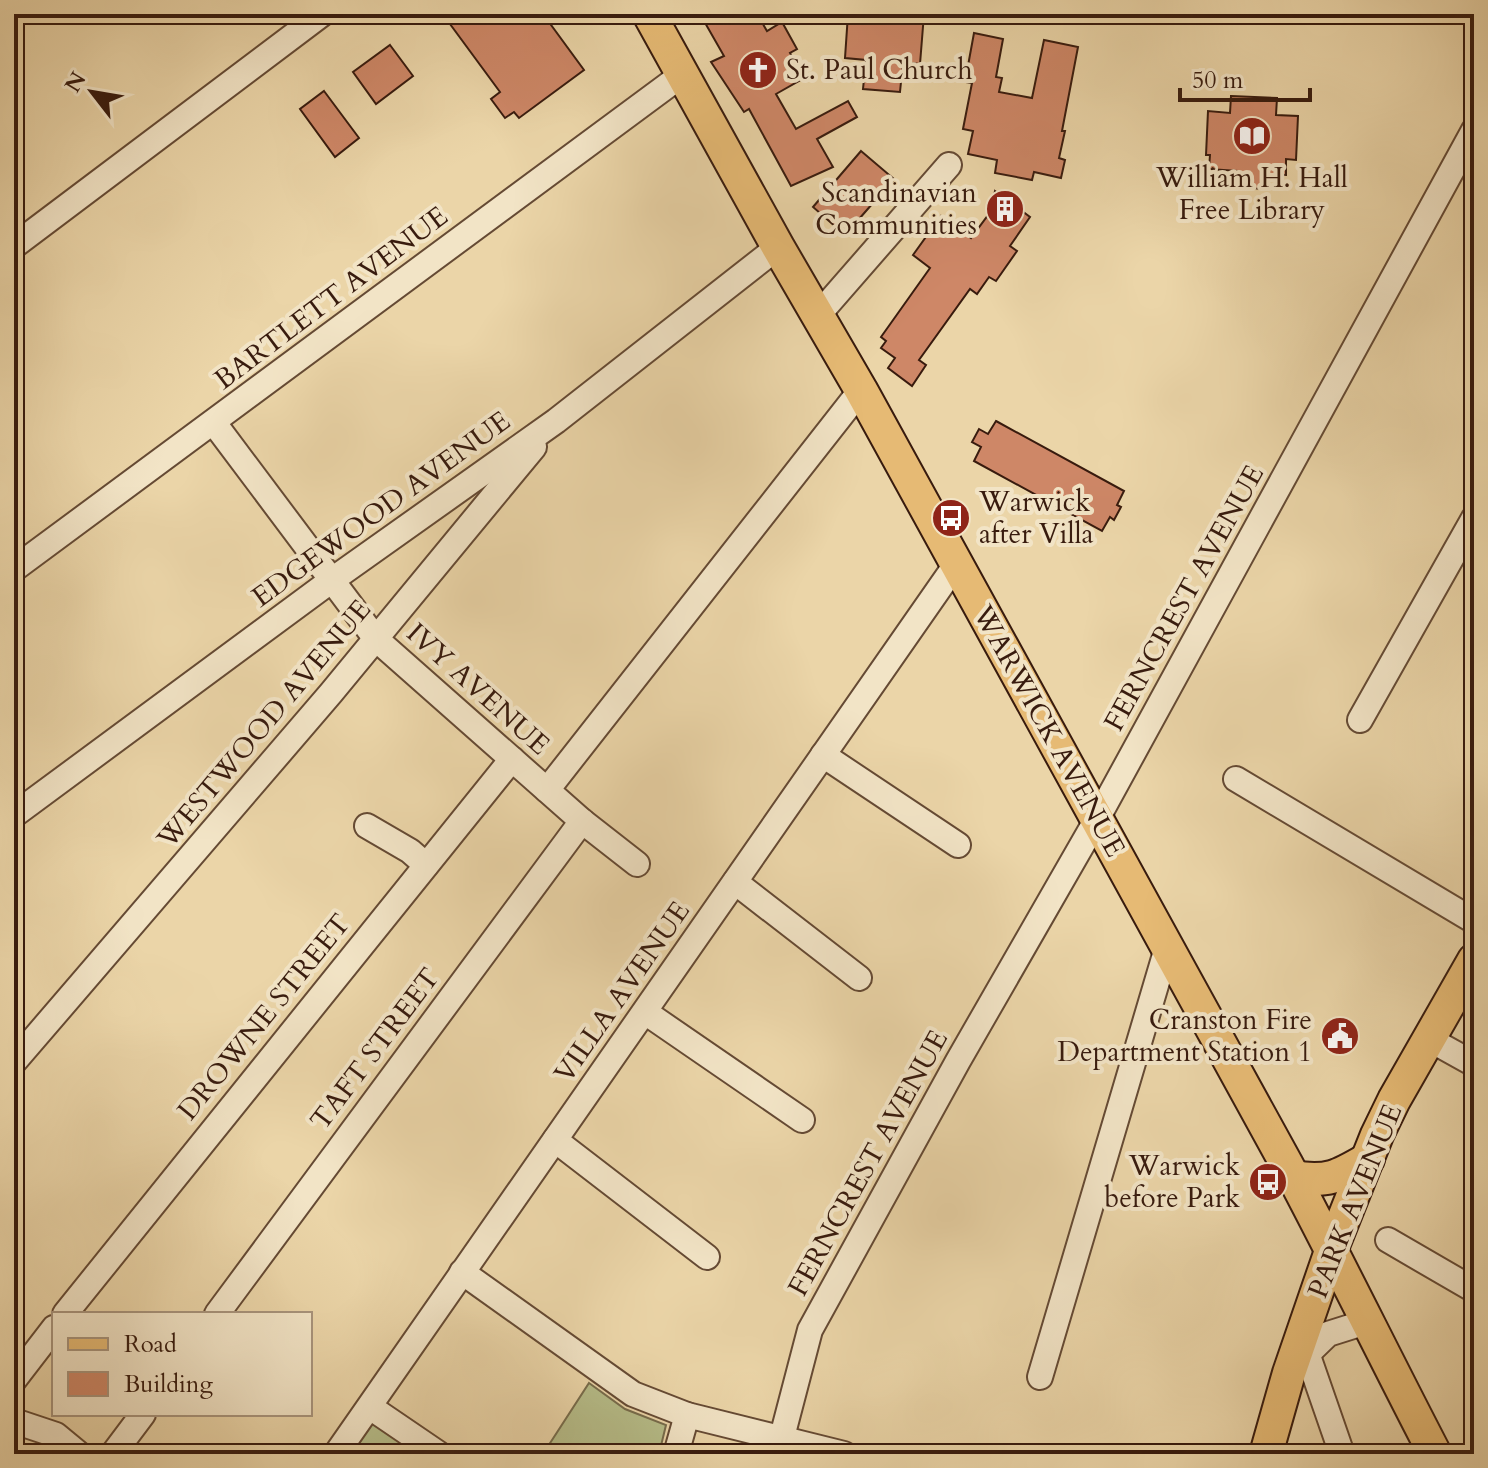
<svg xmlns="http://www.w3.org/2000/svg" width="1488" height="1468" font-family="Cardo,serif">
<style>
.green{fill:#b6bd89;stroke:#776c4c;stroke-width:2}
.building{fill:#ce8767;stroke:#381b0e;stroke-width:2}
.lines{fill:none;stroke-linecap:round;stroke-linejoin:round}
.minor-casing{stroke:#654a34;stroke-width:28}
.major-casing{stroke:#381b0e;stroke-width:36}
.minor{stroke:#f2e4c6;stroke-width:24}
.major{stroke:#e6ba74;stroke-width:32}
.labels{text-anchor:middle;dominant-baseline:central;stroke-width:8;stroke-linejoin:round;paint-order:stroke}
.poi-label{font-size:28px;fill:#381b0e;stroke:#f2e4c6;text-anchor:end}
.street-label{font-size:28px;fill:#381b0e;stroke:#f2e4c6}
</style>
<rect width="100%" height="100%" fill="#ebd5a8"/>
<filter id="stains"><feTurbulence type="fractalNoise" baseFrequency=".0025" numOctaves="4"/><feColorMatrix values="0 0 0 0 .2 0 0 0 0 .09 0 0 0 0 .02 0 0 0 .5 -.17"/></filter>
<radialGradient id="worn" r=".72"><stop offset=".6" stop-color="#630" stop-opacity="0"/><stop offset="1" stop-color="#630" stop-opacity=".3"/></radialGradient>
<!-- green -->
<g class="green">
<path d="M589 1383 625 1409 666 1425 659 1454H543Z"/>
<path d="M370 1417 424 1454H344Z"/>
</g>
<!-- building -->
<g class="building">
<path d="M464 14H543L584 70 519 118 514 112 505 118 491 99 500 92 450 24Z"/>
<path d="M700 14H757L767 31 782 22 797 49 790 53 804 78 776 94 796 129 848 101 857 117 817 139 833 167 791 186 749 109 744 112 711 62 724 56Z"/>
<path d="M848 14H924L920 64 903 62 900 92 863 89 866 60 845 58Z"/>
<path d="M974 33 1003 39 996 77 1002 78 999 92 1032 98 1044 40 1078 47 1062 131H1065L1059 158 1065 160 1061 178 1034 172 1032 180 995 173 997 160 968 154 973 131 963 129 972 83 965 82Z"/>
<path d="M390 45 413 76 376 104 353 72Z"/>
<path d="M324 91 359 138 335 157 300 109Z"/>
<path d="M1231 96 1277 98 1276 115 1298 116 1296 160 1286 159V175L1265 174 1264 189 1236 187 1237 171 1209 169 1210 155H1206L1208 111 1230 113Z"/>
<path d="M861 151 894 179 845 235 813 207Z"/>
<path d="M995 191 1030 217 1010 246 1017 251 996 281 989 277 977 294 970 289 919 360 926 365 912 386 888 368 895 358 881 348 886 341 881 337 930 268 913 255 941 216 971 238 991 211Z"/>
<path d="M996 421 1124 491 1117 505 1121 507 1114 520 1110 517 1102 531 974 461 981 447 972 442 979 429 988 434Z"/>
</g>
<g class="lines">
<defs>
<g id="minor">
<path d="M14 246 322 14"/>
<path d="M819 314 949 165"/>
<path d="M214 423 376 639 582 821 637 864"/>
<path d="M14 569 683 74"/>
<path d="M1360 720 1474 518"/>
<path d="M823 755 958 845"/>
<path d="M1236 779 1474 921"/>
<path d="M547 790 861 390"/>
<path d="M14 815 332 580 556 421 778 247"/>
<path d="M367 826 410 851 426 865"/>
<path d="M735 882 859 978"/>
<path d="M645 1012 802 1120"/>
<path d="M1429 1039 1474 1064"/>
<path d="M14 1062 331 693 534 447"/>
<path d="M555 1140 707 1257"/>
<path d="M1388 1240 1474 1290"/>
<path d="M462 1272 633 1394 687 1415 844 1454"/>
<path d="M65 1314 512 759"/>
<path d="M217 1314 582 821"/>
<path d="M1307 1353 1342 1454"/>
<path d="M1298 1363 1328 1334 1366 1322"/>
<path d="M1040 1377 1167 948"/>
<path d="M14 1380 54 1328"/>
<path d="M370 1407 439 1454"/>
<path d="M14 1421 56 1435 79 1454"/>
<path d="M782 1437 810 1330 958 1061 1097 819 1474 130"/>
<path d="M113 1454 143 1414"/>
<path d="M336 1454 957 563"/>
<path d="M676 1454 687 1415"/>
</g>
<g id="major">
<path d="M649 14 778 247 861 390 1287 1165C1338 1261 1385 1358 1435 1454"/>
<path d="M1293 1177C1328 1183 1339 1176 1368 1159"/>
<path d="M1266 1454 1289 1373 1332 1248 1377 1135 1394 1100 1474 960"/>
</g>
</defs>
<!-- minor casing -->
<use href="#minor" class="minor-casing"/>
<!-- major casing -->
<use href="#major" class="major-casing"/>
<!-- minor -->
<use href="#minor" class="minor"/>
<!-- major -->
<use href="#major" class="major"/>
</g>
<!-- icons -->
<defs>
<symbol id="church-disc" viewBox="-11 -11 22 22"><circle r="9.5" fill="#8f2418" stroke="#f2e4c6"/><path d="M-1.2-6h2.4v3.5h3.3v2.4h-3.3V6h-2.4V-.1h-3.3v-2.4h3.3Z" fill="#fff"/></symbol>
<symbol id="library-disc" viewBox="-11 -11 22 22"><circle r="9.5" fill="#8f2418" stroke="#f2e4c6"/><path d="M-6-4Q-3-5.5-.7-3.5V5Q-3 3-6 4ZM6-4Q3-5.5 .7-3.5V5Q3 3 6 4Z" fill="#fff"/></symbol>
<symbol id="building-disc" viewBox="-11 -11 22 22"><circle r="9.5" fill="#8f2418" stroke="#f2e4c6"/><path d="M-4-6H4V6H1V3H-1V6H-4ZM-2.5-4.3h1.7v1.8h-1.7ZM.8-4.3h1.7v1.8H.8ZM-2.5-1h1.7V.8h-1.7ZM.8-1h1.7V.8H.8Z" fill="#fff"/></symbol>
<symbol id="bus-disc" viewBox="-11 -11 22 22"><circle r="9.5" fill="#8f2418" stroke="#f2e4c6"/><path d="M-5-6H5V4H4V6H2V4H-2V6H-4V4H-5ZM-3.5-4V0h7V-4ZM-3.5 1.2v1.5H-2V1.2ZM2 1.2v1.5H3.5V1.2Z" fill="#fff"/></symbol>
<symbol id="civic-disc" viewBox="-11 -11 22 22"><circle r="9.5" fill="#8f2418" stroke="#f2e4c6"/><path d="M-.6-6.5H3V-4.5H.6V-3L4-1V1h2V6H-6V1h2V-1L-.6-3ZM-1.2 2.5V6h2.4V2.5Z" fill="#fff"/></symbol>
</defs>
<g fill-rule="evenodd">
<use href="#church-disc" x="736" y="48" width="44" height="44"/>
<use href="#library-disc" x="1230" y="114" width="44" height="44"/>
<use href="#building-disc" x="983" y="187" width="44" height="44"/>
<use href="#bus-disc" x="929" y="496" width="44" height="44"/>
<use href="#civic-disc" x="1318" y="1014" width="44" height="44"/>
<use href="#bus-disc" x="1246" y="1160" width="44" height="44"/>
</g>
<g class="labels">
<!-- poi labels -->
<g class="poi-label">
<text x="786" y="70" text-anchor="start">St. Paul Church</text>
<text x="1252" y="178" text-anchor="middle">William H. Hall<tspan x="1252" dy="32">Free Library</tspan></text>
<text x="977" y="193">Scandinavian<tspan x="977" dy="32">Communities</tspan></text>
<text x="979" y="502" text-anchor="start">Warwick<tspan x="979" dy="32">after Villa</tspan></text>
<text x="1312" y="1020">Cranston Fire<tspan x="1312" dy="32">Department Station 1</tspan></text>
<text x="1240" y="1166">Warwick<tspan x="1240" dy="32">before Park</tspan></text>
</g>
<!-- street labels -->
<g class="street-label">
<text transform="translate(331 298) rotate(-37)">BARTLETT AVENUE</text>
<text transform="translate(381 509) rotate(-36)">EDGEWOOD AVENUE</text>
<text transform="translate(1184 598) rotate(-61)">FERNCREST AVENUE</text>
<text transform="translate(478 689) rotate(42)">IVY AVENUE</text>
<text transform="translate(264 724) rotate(-50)">WESTWOOD AVENUE</text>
<text transform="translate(1049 731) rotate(61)">WARWICK AVENUE</text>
<text transform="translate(622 992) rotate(-55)">VILLA AVENUE</text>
<text transform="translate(264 1017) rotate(-51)">DROWNE STREET</text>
<text transform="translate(375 1049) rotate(-53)">TAFT STREET</text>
<text transform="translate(868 1163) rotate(-61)">FERNCREST AVENUE</text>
<text transform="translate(1355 1201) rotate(-68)">PARK AVENUE</text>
</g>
</g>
<!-- margin -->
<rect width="1488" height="1468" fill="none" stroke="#ebd5a8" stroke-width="48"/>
<rect x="16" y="16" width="1456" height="1436" fill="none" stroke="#381b0e" stroke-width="4"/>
<rect x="24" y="24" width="1440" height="1420" fill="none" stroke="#381b0e" stroke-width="2"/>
<!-- legend -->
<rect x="52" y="1312" width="260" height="104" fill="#f2e4c6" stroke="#a8947c" stroke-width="2"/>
<rect x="68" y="1338" width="40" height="12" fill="#e6ba74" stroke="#a8947c" stroke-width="2"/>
<text x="124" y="1352" font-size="24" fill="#381b0e">Road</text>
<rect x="68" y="1372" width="40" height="24" fill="#ce8767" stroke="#a8947c" stroke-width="2"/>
<text x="124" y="1392" font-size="24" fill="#381b0e">Building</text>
<!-- north arrow -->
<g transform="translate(92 92) rotate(301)" stroke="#f2e4c6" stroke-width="6" paint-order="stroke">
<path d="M0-6L14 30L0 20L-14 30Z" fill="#381b0e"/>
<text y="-12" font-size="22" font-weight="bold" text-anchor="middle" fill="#381b0e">N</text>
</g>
<!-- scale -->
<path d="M1180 88v12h130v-12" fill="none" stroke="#381b0e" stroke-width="4"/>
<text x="1192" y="88" font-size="24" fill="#381b0e" stroke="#f2e4c6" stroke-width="6" paint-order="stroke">50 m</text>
<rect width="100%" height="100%" filter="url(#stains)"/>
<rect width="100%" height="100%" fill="url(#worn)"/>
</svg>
